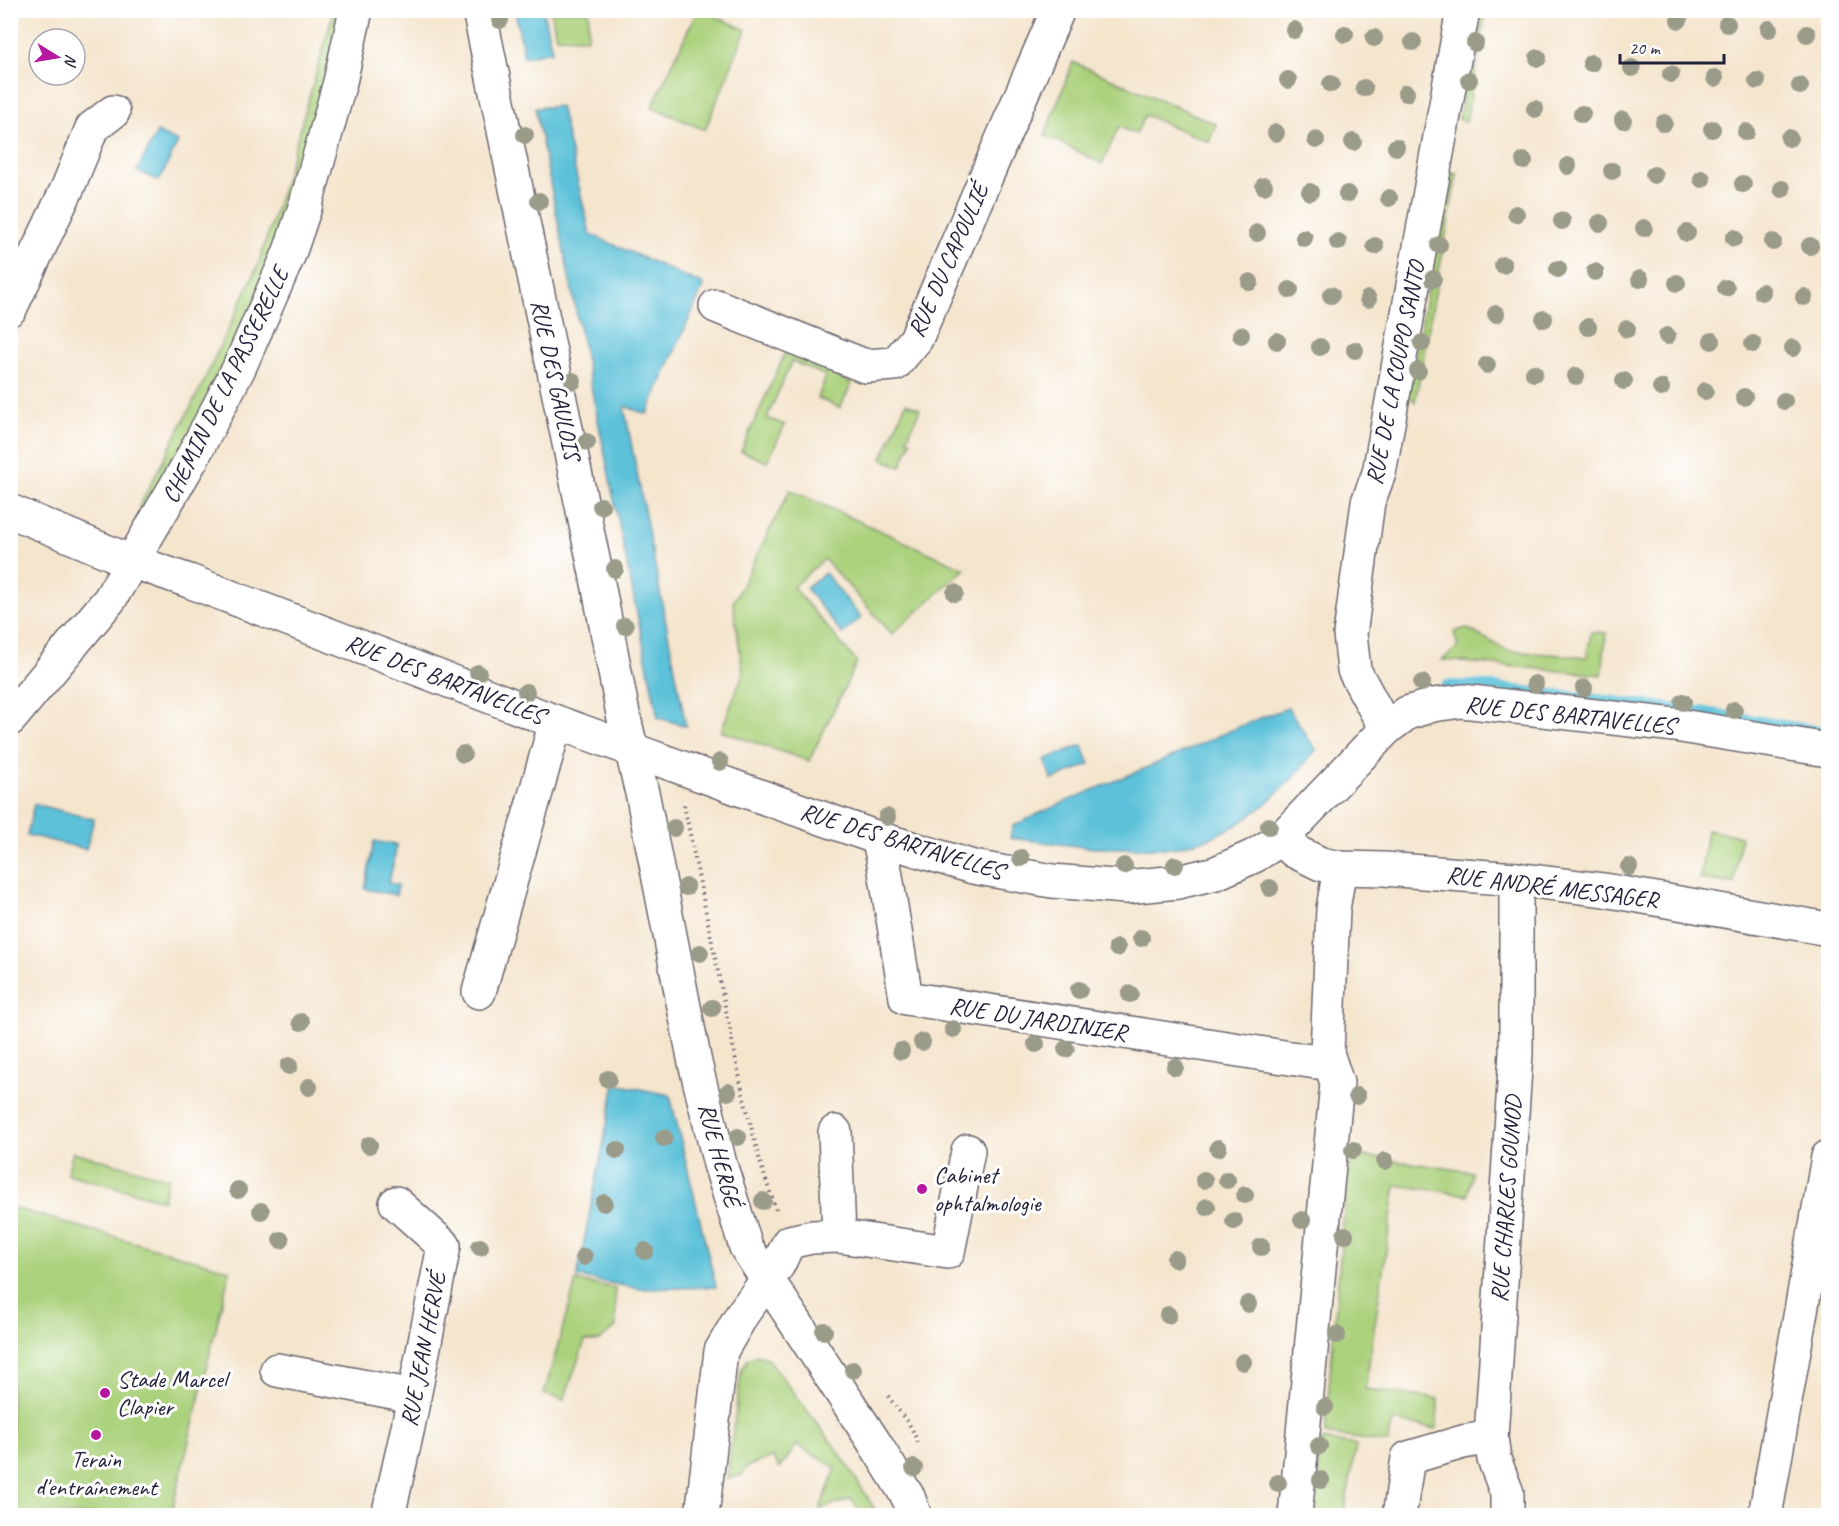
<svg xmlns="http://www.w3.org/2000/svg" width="1839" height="1526" font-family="Caveat,sans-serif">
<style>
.green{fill:#abd17b;stroke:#667a5b;stroke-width:1.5}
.water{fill:#5bc1d9;stroke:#3e728a;stroke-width:1.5}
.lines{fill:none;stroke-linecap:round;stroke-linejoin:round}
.stream{stroke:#5bc1d9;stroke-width:10}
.minor-casing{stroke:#6c666e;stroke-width:36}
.path{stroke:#6c666e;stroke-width:4;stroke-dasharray:1.5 4.5;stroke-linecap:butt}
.minor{stroke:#fff;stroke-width:33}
.tree{fill:#9b9b89}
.poi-dot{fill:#b5179e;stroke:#fff;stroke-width:2}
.labels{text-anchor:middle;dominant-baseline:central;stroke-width:6;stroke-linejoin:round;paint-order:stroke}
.street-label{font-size:24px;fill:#22223b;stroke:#fff}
.poi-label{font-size:24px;fill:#22223b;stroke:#fff;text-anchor:start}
</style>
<rect width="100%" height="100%" fill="#fff"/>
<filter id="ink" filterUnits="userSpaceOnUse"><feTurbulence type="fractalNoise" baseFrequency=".0167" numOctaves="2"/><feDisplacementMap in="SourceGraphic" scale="12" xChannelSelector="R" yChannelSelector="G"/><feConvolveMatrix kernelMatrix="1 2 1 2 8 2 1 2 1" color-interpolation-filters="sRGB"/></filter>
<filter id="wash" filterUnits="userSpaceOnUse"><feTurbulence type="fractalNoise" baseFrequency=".008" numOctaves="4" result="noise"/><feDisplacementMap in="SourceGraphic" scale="24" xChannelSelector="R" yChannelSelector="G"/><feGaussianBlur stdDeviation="1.35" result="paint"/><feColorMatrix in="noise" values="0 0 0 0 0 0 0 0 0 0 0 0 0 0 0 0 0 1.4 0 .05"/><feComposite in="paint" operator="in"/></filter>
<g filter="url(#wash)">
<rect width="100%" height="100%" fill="#f4e5cd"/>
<!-- green -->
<g class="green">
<path d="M334 11H346L269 273 153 515 139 507 203 383 258 265 285 181Z"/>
<path d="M551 11H589L588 38 556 37Z"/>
<path d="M697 11H704L746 30 705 130 652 107Z"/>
<path d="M1478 11H1486L1466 122 1459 119Z"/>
<path d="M1073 62 1216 124 1209 142 1145 115 1136 134 1119 127 1102 164 1045 135Z"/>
<path d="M1449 172 1457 174 1415 402 1408 396Z"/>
<path d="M787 349 838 371 837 377 852 383 840 408 818 398 826 376 792 361 767 418 785 425 767 462 741 451Z"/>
<path d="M906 403 920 409 907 439 911 441 901 467 882 459Z"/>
<path d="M790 490 965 569 892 634 824 559 793 587 857 662 809 761 721 731 743 673 733 603Z"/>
<path d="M1466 628 1508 651 1587 657 1591 632 1606 633 1602 675 1442 660 1458 647 1454 632Z"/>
<path d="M1707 830 1741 836 1734 883 1700 879Z"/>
<path d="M73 1152 168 1178 163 1200 67 1174Z"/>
<path d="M1349 1154 1472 1172 1468 1195 1396 1185 1365 1389 1439 1399 1436 1429 1393 1421 1388 1443 1325 1434Z"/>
<path d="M11 1207 230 1270 171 1515H11Z"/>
<path d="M576 1281 615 1288 616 1327 599 1341H585L564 1400 544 1394Z"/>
<path d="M757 1355 767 1358 839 1452 874 1508 860 1514 852 1499 820 1509 836 1468 797 1445 780 1468 772 1457 747 1467 742 1475 727 1479 741 1371 748 1359Z"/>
<path d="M1322 1440 1356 1445 1344 1515 1311 1516Z"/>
</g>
<!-- water -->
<g class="water">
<path d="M515 11H543L552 51 524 57Z"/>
<path d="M560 106 590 234 704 285 647 414 624 406 686 726 658 718 535 108Z"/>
<path d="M157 132 178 142 159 181 137 171Z"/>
<path d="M825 573 861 618 842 634 806 588Z"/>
<path d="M1288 708 1316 750 1293 778 1262 807 1237 825 1210 838 1173 848H1094L1010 838 1013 826C1064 800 1117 781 1169 758 1209 741 1247 721 1288 708Z"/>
<path d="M1082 745 1090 764 1052 780 1044 760Z"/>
<path d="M34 804 94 819 86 849 27 835Z"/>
<path d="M374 841 397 845 389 883 398 885 396 895 365 889Z"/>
<path d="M615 1084 670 1095 716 1287 641 1289 577 1277Z"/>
</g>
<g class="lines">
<!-- stream -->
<path class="stream" d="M1446 685H1476L1700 711 1828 732"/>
</g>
</g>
<g filter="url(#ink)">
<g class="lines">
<defs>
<g id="minor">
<path d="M479 10 597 578 623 714 643 797 695 1063 720 1164 746 1247 874 1442 908 1497 915 1516"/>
<path d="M716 306 865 366 895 364 916 339 1058 10"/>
<path d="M10 309 68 187 92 128 113 112"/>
<path d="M10 511 120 557 189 581 556 722 751 793 878 838 973 867 1052 881 1126 887 1178 882 1216 873 1254 856 1281 839 1386 729 1407 713 1433 705 1462 701 1675 725 1828 750"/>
<path d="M10 719 110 599 190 462 239 368 289 254 306 204 340 82 356 10"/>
<path d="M1386 729 1354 670 1350 634 1368 502 1379 473 1463 10"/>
<path d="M878 838 883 858 906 998 1316 1062 1327 1053 1333 909 1340 868"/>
<path d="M1281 839 1294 851 1321 864 1340 868 1384 869 1516 879 1604 890 1828 929"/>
<path d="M479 992 556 722"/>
<path d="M839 1236 948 1252 968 1151"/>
<path d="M277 1370 414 1396"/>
<path d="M1295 1515 1337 1083 1327 1053"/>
<path d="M388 1516 408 1427 444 1246 396 1203"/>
<path d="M702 1516 721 1351 743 1313 778 1265 789 1242 812 1237 839 1236 835 1132"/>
<path d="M1399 1516 1408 1458 1463 1442 1491 1437"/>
<path d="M1507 1516V1493L1494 1459 1491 1437 1516 1053V879"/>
<path d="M1765 1516 1828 1157"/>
</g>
</defs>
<!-- minor casing -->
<use href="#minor" class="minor-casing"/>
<!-- path -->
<g class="path">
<path d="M684 805 743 1094 760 1162 776 1210"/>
<path d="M888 1396 911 1427 919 1445"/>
</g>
<!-- minor -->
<use href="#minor" class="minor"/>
</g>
<!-- trees -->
<g class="tree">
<circle cx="500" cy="20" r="9"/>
<circle cx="1679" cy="20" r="9"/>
<circle cx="1727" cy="24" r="9"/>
<circle cx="1769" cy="29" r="9"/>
<circle cx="1294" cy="30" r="9"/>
<circle cx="1345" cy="34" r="9"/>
<circle cx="1807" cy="34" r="9"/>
<circle cx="1374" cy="38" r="9"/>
<circle cx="1413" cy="42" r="9"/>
<circle cx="1475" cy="43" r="9"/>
<circle cx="1538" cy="58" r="9"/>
<circle cx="1591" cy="63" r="9"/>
<circle cx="1632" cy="68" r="9"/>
<circle cx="1671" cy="74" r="9"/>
<circle cx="1715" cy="78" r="9"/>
<circle cx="1288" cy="80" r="9"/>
<circle cx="1469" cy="80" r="9"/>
<circle cx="1757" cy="81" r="9"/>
<circle cx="1331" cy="84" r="9"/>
<circle cx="1800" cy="86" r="9"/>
<circle cx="1364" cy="88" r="9"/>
<circle cx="1406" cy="93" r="9"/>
<circle cx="1535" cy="109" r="9"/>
<circle cx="1582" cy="114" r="9"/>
<circle cx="1623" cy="120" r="9"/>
<circle cx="1664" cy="123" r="9"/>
<circle cx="1712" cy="129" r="9"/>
<circle cx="1746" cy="132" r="9"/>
<circle cx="1276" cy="133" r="9"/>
<circle cx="525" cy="135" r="9"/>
<circle cx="1789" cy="138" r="9"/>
<circle cx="1316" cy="140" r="9"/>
<circle cx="1353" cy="142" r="9"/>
<circle cx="1396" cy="147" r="9"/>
<circle cx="1524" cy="161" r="9"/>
<circle cx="1568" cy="166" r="9"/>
<circle cx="1612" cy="171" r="9"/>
<circle cx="1654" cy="175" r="9"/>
<circle cx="1702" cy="179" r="9"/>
<circle cx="1743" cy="184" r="9"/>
<circle cx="1264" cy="186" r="9"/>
<circle cx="1782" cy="189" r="9"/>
<circle cx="1310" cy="192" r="9"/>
<circle cx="1347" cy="194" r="9"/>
<circle cx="1389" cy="198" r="9"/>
<circle cx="539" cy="201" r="9"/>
<circle cx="1516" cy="214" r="9"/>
<circle cx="1562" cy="221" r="9"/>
<circle cx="1600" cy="223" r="9"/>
<circle cx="1644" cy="228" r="9"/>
<circle cx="1257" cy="233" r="9"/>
<circle cx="1687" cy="233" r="9"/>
<circle cx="1304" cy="238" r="9"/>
<circle cx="1734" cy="238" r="9"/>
<circle cx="1338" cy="242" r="9"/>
<circle cx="1773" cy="242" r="9"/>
<circle cx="1439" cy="245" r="9"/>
<circle cx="1375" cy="246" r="9"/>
<circle cx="1810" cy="246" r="9"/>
<circle cx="1503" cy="265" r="9"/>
<circle cx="1558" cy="269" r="9"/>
<circle cx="1595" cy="272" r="9"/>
<circle cx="1433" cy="279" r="9"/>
<circle cx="1640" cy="279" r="9"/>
<circle cx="1250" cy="282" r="9"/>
<circle cx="1677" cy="283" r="9"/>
<circle cx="1726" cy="288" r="9"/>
<circle cx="1290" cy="290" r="9"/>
<circle cx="1762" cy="292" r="9"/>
<circle cx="1331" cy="295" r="9"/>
<circle cx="1804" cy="297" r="9"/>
<circle cx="1368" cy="299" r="9"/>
<circle cx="1496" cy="314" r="9"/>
<circle cx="1544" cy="319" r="9"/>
<circle cx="1588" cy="327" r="9"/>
<circle cx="1627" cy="329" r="9"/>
<circle cx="1241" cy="335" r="9"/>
<circle cx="1667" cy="336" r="9"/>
<circle cx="1277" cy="341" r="9"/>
<circle cx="1712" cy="341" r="9"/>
<circle cx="1422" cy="343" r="9"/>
<circle cx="1753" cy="344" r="9"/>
<circle cx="1320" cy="347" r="9"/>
<circle cx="1793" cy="348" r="9"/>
<circle cx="1355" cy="350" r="9"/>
<circle cx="1487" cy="365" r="9"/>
<circle cx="1418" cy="371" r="9"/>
<circle cx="1534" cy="373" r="9"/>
<circle cx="1576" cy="376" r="9"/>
<circle cx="573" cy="381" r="9"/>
<circle cx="1624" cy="381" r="9"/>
<circle cx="1661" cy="388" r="9"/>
<circle cx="1705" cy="391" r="9"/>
<circle cx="1744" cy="397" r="9"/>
<circle cx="1784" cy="401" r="9"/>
<circle cx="587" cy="442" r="9"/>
<circle cx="601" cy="506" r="9"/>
<circle cx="615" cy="569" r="9"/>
<circle cx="955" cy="593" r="9"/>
<circle cx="625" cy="626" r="9"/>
<circle cx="478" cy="673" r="9"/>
<circle cx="1422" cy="683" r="9"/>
<circle cx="1535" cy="684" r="9"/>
<circle cx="1584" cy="688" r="9"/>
<circle cx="526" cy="692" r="9"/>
<circle cx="1683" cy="702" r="9"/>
<circle cx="1734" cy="710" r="9"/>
<circle cx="463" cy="754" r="9"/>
<circle cx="720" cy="762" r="9"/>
<circle cx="887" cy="817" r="9"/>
<circle cx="1269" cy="826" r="9"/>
<circle cx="674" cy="828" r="9"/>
<circle cx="1021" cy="858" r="9"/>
<circle cx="1175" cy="865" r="9"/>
<circle cx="1124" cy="866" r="9"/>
<circle cx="1629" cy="867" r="9"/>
<circle cx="686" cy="887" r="9"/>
<circle cx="1270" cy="888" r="9"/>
<circle cx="1141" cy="938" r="9"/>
<circle cx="1117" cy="948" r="9"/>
<circle cx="700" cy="953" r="9"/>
<circle cx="1079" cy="990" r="9"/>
<circle cx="1130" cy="994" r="9"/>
<circle cx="712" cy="1008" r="9"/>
<circle cx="301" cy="1022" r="9"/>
<circle cx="953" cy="1029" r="9"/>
<circle cx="922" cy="1042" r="9"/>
<circle cx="1036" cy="1044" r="9"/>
<circle cx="1066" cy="1049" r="9"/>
<circle cx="901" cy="1051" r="9"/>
<circle cx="289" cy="1066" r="9"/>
<circle cx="1175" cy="1067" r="9"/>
<circle cx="608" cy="1079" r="9"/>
<circle cx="309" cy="1087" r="9"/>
<circle cx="728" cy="1092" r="9"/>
<circle cx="1357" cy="1096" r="9"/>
<circle cx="738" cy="1137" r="9"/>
<circle cx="664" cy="1138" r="9"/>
<circle cx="369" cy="1145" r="9"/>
<circle cx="1218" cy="1148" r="9"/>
<circle cx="617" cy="1150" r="9"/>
<circle cx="1353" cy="1150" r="9"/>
<circle cx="1385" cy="1161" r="9"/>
<circle cx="1204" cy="1180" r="9"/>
<circle cx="1227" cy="1180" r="9"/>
<circle cx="238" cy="1190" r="9"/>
<circle cx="1245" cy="1195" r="9"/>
<circle cx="763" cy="1201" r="9"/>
<circle cx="604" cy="1203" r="9"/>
<circle cx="1207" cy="1207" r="9"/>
<circle cx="261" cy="1211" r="9"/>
<circle cx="1302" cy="1220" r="9"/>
<circle cx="1234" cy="1221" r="9"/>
<circle cx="1345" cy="1235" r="9"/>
<circle cx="281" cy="1240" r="9"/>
<circle cx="480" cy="1247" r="9"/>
<circle cx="1261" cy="1247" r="9"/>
<circle cx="645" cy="1251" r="9"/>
<circle cx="584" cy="1257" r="9"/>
<circle cx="1175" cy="1259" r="9"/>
<circle cx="1248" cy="1304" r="9"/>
<circle cx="1168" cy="1315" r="9"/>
<circle cx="824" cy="1331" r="9"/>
<circle cx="1337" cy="1335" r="9"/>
<circle cx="1243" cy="1362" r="9"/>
<circle cx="853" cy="1370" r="9"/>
<circle cx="1325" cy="1407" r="9"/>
<circle cx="1319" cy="1446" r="9"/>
<circle cx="914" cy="1468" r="9"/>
<circle cx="1321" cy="1480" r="9"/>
<circle cx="1278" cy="1483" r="9"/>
</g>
</g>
<!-- markers -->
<g class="poi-dot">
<circle cx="922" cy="1189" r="6"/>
<circle cx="105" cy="1393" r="6"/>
<circle cx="96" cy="1435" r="6"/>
</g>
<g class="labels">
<!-- street labels -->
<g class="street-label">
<text transform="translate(948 260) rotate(-66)">RUE DU CAPOULIÉ</text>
<text transform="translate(1395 373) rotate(-79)">RUE DE LA COUPO SANTO</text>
<text transform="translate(556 380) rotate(78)">RUE DES GAULOIS</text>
<text transform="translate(225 385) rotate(-64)">CHEMIN DE LA PASSERELLE</text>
<text transform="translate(445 679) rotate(21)">RUE DES BARTAVELLES</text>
<text transform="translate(1570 715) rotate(6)">RUE DES BARTAVELLES</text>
<text transform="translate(902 841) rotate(17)">RUE DES BARTAVELLES</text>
<text transform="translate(1552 887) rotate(7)">RUE ANDRÉ MESSAGER</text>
<text transform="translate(1038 1019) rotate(9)">RUE DU JARDINIER</text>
<text transform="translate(720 1155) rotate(75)">RUE HERGÉ</text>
<text transform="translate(1506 1199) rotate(-86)">RUE CHARLES GOUNOD</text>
<text transform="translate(423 1349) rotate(-79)">RUE JEAN HERVÉ</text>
</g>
<!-- poi labels -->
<g class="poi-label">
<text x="934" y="1175">Cabinet<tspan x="934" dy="28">ophtalmologie</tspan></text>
<text x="117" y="1379">Stade Marcel<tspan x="117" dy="28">Clapier</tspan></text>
<text x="96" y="1459" text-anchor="middle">Terain<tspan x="96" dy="28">d'entraînement</tspan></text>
</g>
</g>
<!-- margin -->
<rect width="1839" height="1526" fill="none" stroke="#fff" stroke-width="36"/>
<!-- north arrow -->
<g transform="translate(57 57) rotate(101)"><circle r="28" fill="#ffffff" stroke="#a7a7b1" stroke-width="1.5"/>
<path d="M0-4.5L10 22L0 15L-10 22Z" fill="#b5179e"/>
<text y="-9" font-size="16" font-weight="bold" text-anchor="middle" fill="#22223b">N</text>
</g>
<!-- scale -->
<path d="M1620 54v9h104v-9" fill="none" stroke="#22223b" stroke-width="3"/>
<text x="1629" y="54" font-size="18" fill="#22223b" stroke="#ffffff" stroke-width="4.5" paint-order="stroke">20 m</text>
</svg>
